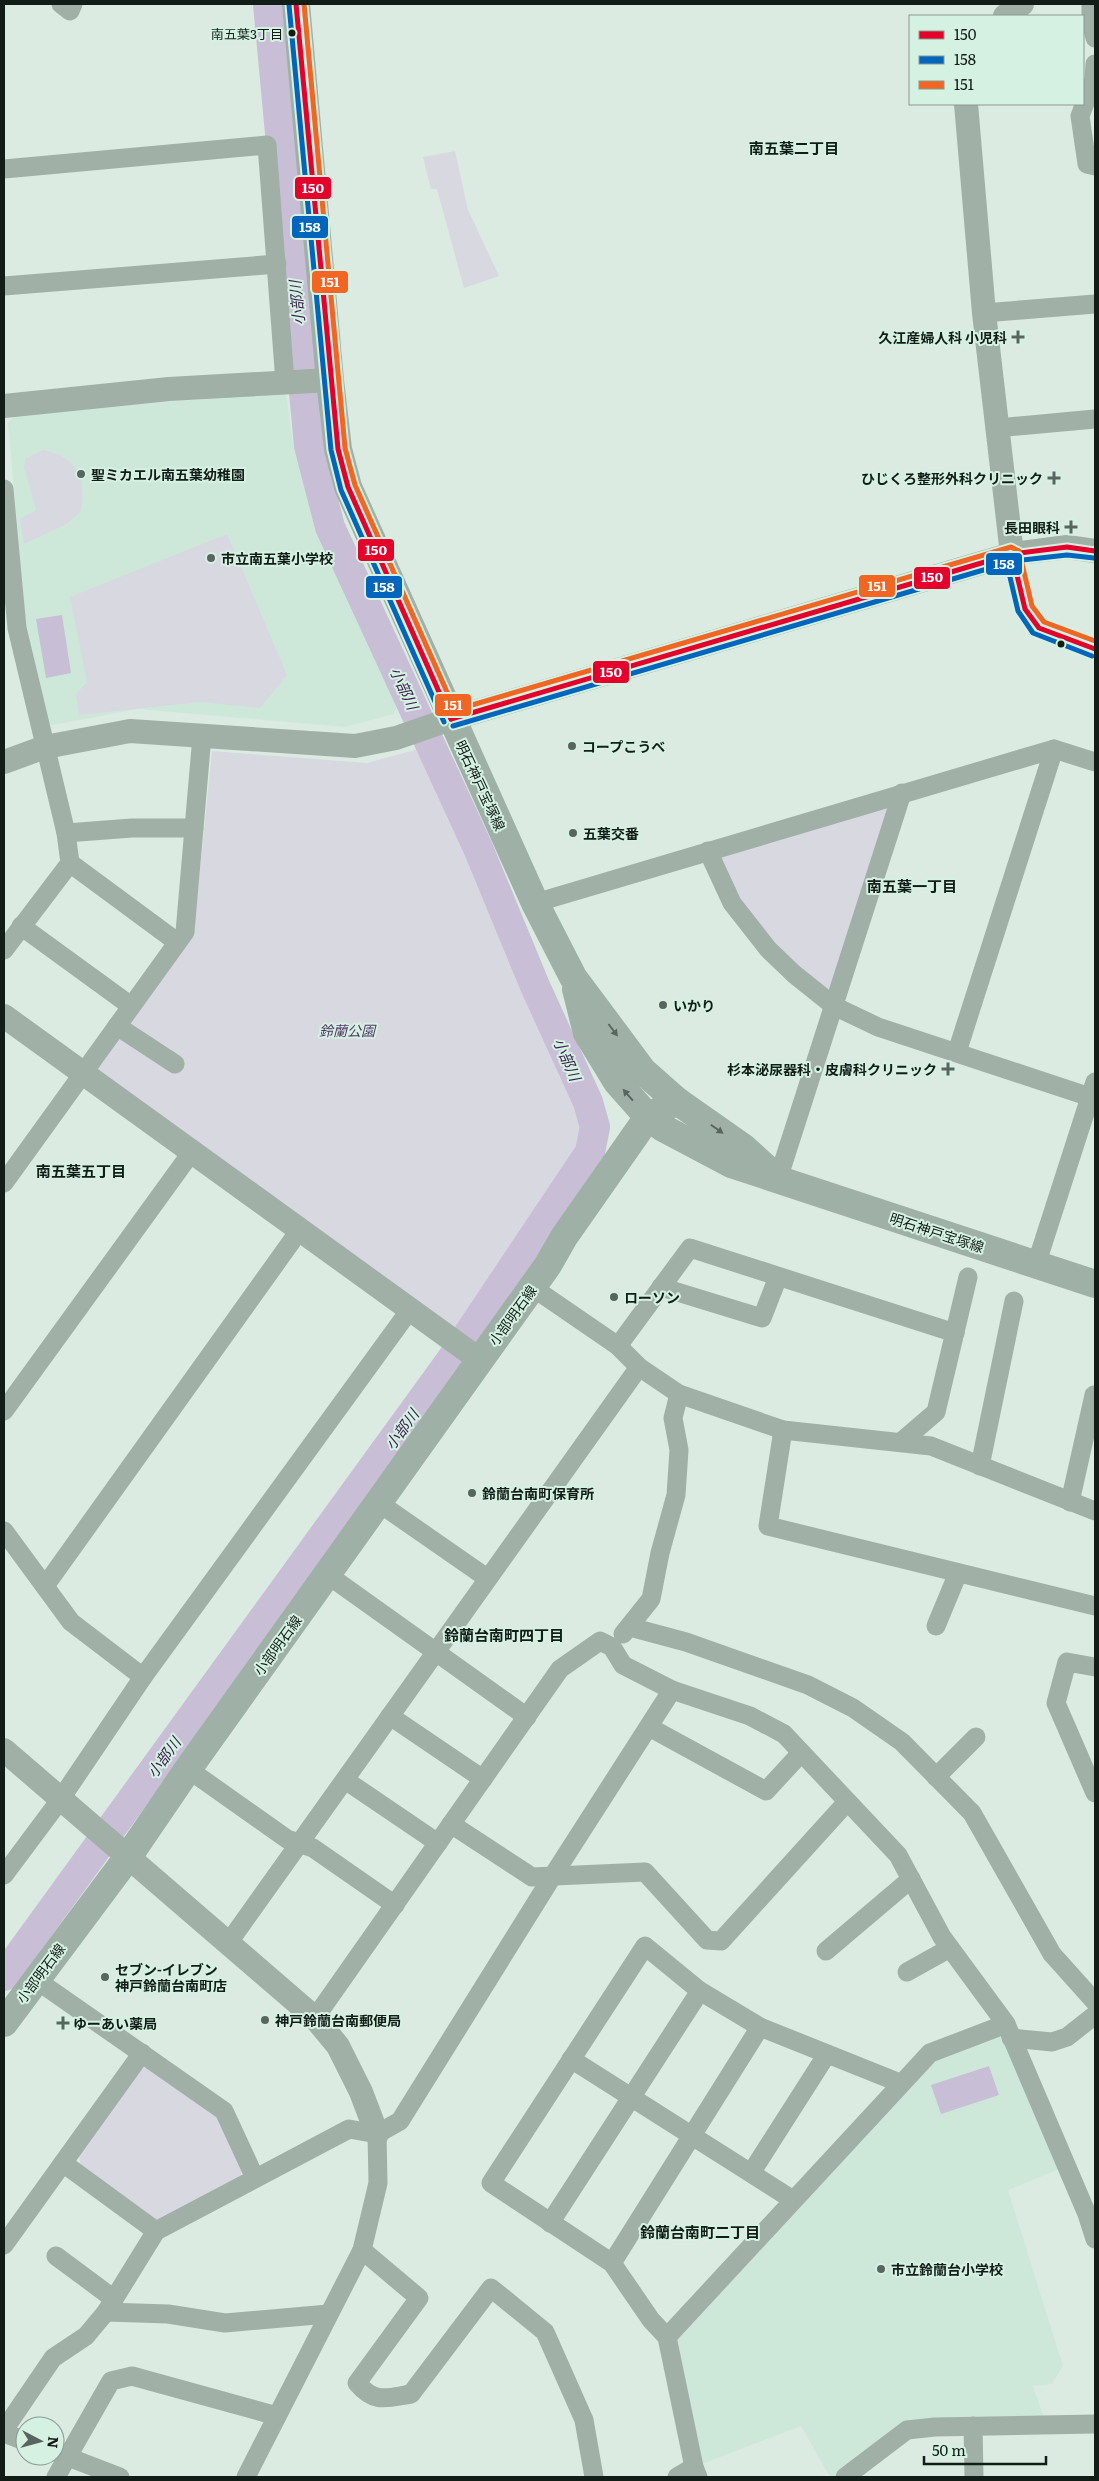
<svg xmlns="http://www.w3.org/2000/svg" width="1099" height="2481" font-family="Literata,'Noto Sans JP',serif">
<style>
.built{fill:#cde8d9}
.green{fill:#d8d8e1}
.water{fill:#c8bed6}
.lines{fill:none;stroke-linecap:round;stroke-linejoin:round}
.river{stroke:#c8bed6;stroke-width:30}
.minor{stroke:#a1b0a7;stroke-width:19}
.tertiary{stroke:#a1b0a7;stroke-width:24}
.primary{stroke:#9fb0a6;stroke-width:28}
.bus-1-casing{stroke:#d5f1e1;stroke-width:9}
.bus-2-casing{stroke:#d5f1e1;stroke-width:9}
.bus-3-casing{stroke:#d5f1e1;stroke-width:9}
.bus-1{stroke:#e4002b;stroke-width:5}
.bus-2{stroke:#0065bd;stroke-width:5}
.bus-3{stroke:#f26522;stroke-width:5}
.oneway{fill:#59665f}
.bus-dot{fill:#131d18;stroke:#d5f1e1;stroke-width:2}
.poi-dot{fill:#59655f;stroke:#d5f1e1;stroke-width:2}
.labels{text-anchor:middle;dominant-baseline:central;stroke-width:4;stroke-linejoin:round;paint-order:stroke}
.bus-label{font-size:13px;fill:#131d18;stroke:#d5f1e1;text-anchor:end}
.poi-label{font-size:14px;font-weight:bold;fill:#131d18;stroke:#d5f1e1;text-anchor:start}
.street-label{font-size:14px;fill:#131d18;stroke:#d5f1e1}
.park-label{font-size:14px;font-style:italic;fill:#533567;stroke:#d5f1e1}
.neighbourhood-label{font-size:15px;font-weight:bold;fill:#131d18;stroke:#d5f1e1}
.water-label{font-size:15px;font-style:italic;fill:#3a1d4c;stroke:#d5f1e1}
.line-badge{stroke:#d5f1e1;stroke-width:2}
.badge-label{font-size:14px;text-anchor:middle;font-weight:bold;fill:#fff}
</style>
<rect width="100%" height="100%" fill="#dbebe2"/>
<!-- built -->
<g class="built">
<path d="M286 393 293 443 315 529 398 702 394 714 345 727 138 709 48 726 24 624 23 587 8 423 17 413Z"/>
<path d="M1006 2024 1067 2166 1008 2190 1063 2366 1052 2384 1033 2386 1047 2426 907 2430 845 2477H830L801 2426 694 2467 667 2337 930 2053Z"/>
</g>
<!-- green -->
<g class="green">
<path d="M455 151 468 210 499 276 464 288 437 189H431L423 157Z"/>
<path d="M43 450C77 456 87 480 81 511L67 524 24 544 20 519 36 510 24 467 26 458Z"/>
<path d="M227 534 287 675 260 708 200 702 79 715 76 694 87 682 70 597Z"/>
<path d="M422 748 472 851 529 994 581 1104 588 1127 582 1151 460 1331 96 1072 194 931 212 751 367 763Z"/>
<path d="M902 793 834 1006 768 949 708 851Z"/>
<path d="M152 2067 222 2119 242 2166 241 2177 163 2220 151 2219 81 2171 79 2153 142 2068Z"/>
</g>
<!-- water -->
<g class="water">
<path d="M62 615 71 673 46 678 36 619Z"/>
<path d="M989 2066 999 2095 941 2114 931 2085Z"/>
</g>
<g class="lines">
<!-- river -->
<path class="river" d="M4 1976 451 1360 590 1152 595 1127 588 1102 535 986 478 848 330 527 309 446 268 4"/>
<!-- minor -->
<g class="minor">
<path d="M61 4 70 11 73 4"/>
<path d="M1091 4V22L1095 38"/>
<path d="M1095 64 1094 79 1080 116 1087 164 1095 166"/>
<path d="M4 169 267 145 285 382"/>
<path d="M4 286 277 264"/>
<path d="M984 313 1095 304"/>
<path d="M997 428 1095 419"/>
<path d="M4 489 17 628 66 833 70 863 4 950"/>
<path d="M1012 554 1025 609 1039 628 1095 649"/>
<path d="M66 833 132 828H194"/>
<path d="M708 851 732 903 768 949 794 974 834 1006 878 1027 1090 1097"/>
<path d="M70 863 177 942"/>
<path d="M535 903 1054 749 1095 762"/>
<path d="M21 926 131 1006"/>
<path d="M117 1026 175 1064"/>
<path d="M957 1052 1054 749"/>
<path d="M778 1179 902 793"/>
<path d="M4 1183 185 932 202 736"/>
<path d="M1036 1265 1095 1082"/>
<path d="M532 1287 618 1346 639 1367 679 1394 783 1430 931 1446 1095 1511"/>
<path d="M661 1287 762 1318 778 1277"/>
<path d="M618 1346 690 1248 955 1333"/>
<path d="M4 1411 191 1153"/>
<path d="M783 1430 768 1526 1095 1606"/>
<path d="M901 1442 936 1412 968 1277"/>
<path d="M980 1466 1014 1301"/>
<path d="M1070 1502 1094 1395"/>
<path d="M379 1503 487 1578"/>
<path d="M4 1531 71 1622 143 1677"/>
<path d="M328 1575 527 1717"/>
<path d="M45 1586 299 1231"/>
<path d="M936 1626 958 1573"/>
<path d="M630 1627 686 1642 808 1685 853 1708 902 1742 972 1813 1052 1954 1095 2002"/>
<path d="M623 1634 651 1599 660 1553 676 1495 679 1450 673 1418 679 1394"/>
<path d="M1095 1667 1067 1662 1056 1703 1095 1793"/>
<path d="M390 1716 483 1779"/>
<path d="M649 1727 766 1791 801 1753"/>
<path d="M188 1769 287 1839 313 1848 395 1905"/>
<path d="M936 1777 976 1737"/>
<path d="M345 1780 438 1843"/>
<path d="M451 1824 532 1877 645 1872 707 1940 721 1941 847 1802"/>
<path d="M4 1875 60 1800 143 1677 409 1311"/>
<path d="M229 1942 639 1367"/>
<path d="M826 1951 911 1879"/>
<path d="M907 1972 950 1948"/>
<path d="M35 1979 224 2111 255 2178"/>
<path d="M315 2018 560 1669 600 1641 612 1647 623 1665 672 1690 750 1716 784 1734 898 1855 942 1937 1006 2024 1087 2214 1095 2239"/>
<path d="M1011 2038 1052 2042 1067 2037 1095 2015"/>
<path d="M571 2059 793 2200"/>
<path d="M63 2163 156 2231"/>
<path d="M751 2173 827 2054"/>
<path d="M550 2223 700 1991"/>
<path d="M4 2245 142 2053"/>
<path d="M362 2250 419 2298 357 2383C375 2404 386 2398 411 2394L491 2288 545 2332 584 2420 594 2477"/>
<path d="M56 2256 114 2299"/>
<path d="M612 2263 760 2027"/>
<path d="M106 2312 168 2314 225 2323 328 2314"/>
<path d="M667 2337 930 2053 1006 2024"/>
<path d="M973 2426 974 2477"/>
<path d="M4 2430 53 2358 86 2336 106 2312 156 2231 349 2129 377 2134 400 2121 552 1877 672 1690"/>
<path d="M4 2433 25 2441"/>
<path d="M55 2452 120 2477"/>
<path d="M56 2477 111 2381 132 2376 277 2416"/>
<path d="M246 2477 362 2250 378 2183 377 2134"/>
<path d="M677 2477 694 2467"/>
<path d="M698 2477 694 2467 667 2337 651 2320 612 2263 491 2183 645 1946 700 1991 760 2027 900 2083"/>
<path d="M845 2477 907 2430 935 2427 1095 2424"/>
</g>
<!-- tertiary -->
<g class="tertiary">
<path d="M1005 16 1022 4"/>
<path d="M966 104 984 313 1012 554"/>
<path d="M4 406 169 389 330 380"/>
<path d="M4 762 45 747 130 731 355 746 396 738 451 719 1012 554 1067 547 1095 551"/>
<path d="M4 1016 480 1360"/>
<path d="M4 1750 315 2018 338 2046 361 2092 377 2134"/>
</g>
<!-- primary -->
<g class="primary">
<path d="M296 4 330 380 338 449 348 487 535 903 573 977 643 1071 677 1101 744 1148 778 1179"/>
<path d="M576 989 587 1033 617 1082 648 1117 663 1128 731 1164 1095 1284"/>
<path d="M4 2023 128 1857 188 1769 548 1265 564 1237 648 1117 677 1101"/>
</g>
<defs>
<g id="bus-1">
<path d="M296 4 338 449 348 487 451 719"/>
<path d="M1012 554 1025 609 1039 628 1095 649"/>
<path d="M451 719 1012 554 1067 547 1095 551"/>
</g>
<g id="bus-2">
<path d="M289 5 331 450 341 490 444 722"/>
<path d="M1005 556 1018 611 1033 633 1092 656"/>
<path d="M453 726 1014 561 1067 555 1094 558"/>
</g>
<path id="bus-3" d="M304 4 345 448 355 485 455 710 1011 547 1019 551 1032 606 1044 622 1095 641"/>
</defs>
<!-- bus-1 casing -->
<use href="#bus-1" class="bus-1-casing"/>
<!-- bus-2 casing -->
<use href="#bus-2" class="bus-2-casing"/>
<!-- bus-3 casing -->
<use href="#bus-3" class="bus-3-casing"/>
<!-- bus-1 -->
<use href="#bus-1" class="bus-1"/>
<!-- bus-2 -->
<use href="#bus-2" class="bus-2"/>
<!-- bus-3 -->
<use href="#bus-3" class="bus-3"/>
</g>
<!-- one-way arrows -->
<defs><path id="oneway-solid" d="M-6-.8H1V-3.2L6.5 0L1 3.2V.8H-6Z" transform="scale(1.25)"/></defs>
<g class="oneway">
<use href="#oneway-solid" transform="translate(613 1030) rotate(53)"/>
<use href="#oneway-solid" transform="translate(628 1095) rotate(-131)"/>
<use href="#oneway-solid" transform="translate(717 1129) rotate(35)"/>
</g>
<!-- markers -->
<g class="bus-dot">
<circle cx="292" cy="33" r="4.5"/>
<circle cx="1061" cy="644" r="4.5"/>
</g>
<g class="poi-dot">
<path d="M1015.5 329.5h5v5h5v5h-5v5h-5v-5h-5v-5h5z"/>
<circle cx="81" cy="474" r="5"/>
<path d="M1051.5 470.5h5v5h5v5h-5v5h-5v-5h-5v-5h5z"/>
<path d="M1068.5 519.5h5v5h5v5h-5v5h-5v-5h-5v-5h5z"/>
<circle cx="211" cy="558" r="5"/>
<circle cx="572" cy="746" r="5"/>
<circle cx="573" cy="833" r="5"/>
<circle cx="663" cy="1005" r="5"/>
<path d="M945.5 1061.5h5v5h5v5h-5v5h-5v-5h-5v-5h5z"/>
<circle cx="614" cy="1297" r="5"/>
<circle cx="472" cy="1493" r="5"/>
<circle cx="105" cy="1977" r="5"/>
<circle cx="265" cy="2020" r="5"/>
<path d="M60.5 2015.5h5v5h5v5h-5v5h-5v-5h-5v-5h5z"/>
<circle cx="881" cy="2269" r="5"/>
</g>
<g class="labels">
<!-- bus labels -->
<g class="bus-label">
<text x="283" y="33">南五葉3丁目</text>
</g>
<!-- poi labels -->
<g class="poi-label">
<text x="1007" y="337" text-anchor="end">久江産婦人科 小児科</text>
<text x="91" y="474">聖ミカエル南五葉幼稚園</text>
<text x="1043" y="478" text-anchor="end">ひじくろ整形外科クリニック</text>
<text x="1060" y="527" text-anchor="end">長田眼科</text>
<text x="221" y="558">市立南五葉小学校</text>
<text x="582" y="746">コープこうべ</text>
<text x="583" y="833">五葉交番</text>
<text x="673" y="1005">いかり</text>
<text x="937" y="1069" text-anchor="end">杉本泌尿器科・皮膚科クリニック</text>
<text x="624" y="1297">ローソン</text>
<text x="482" y="1493">鈴蘭台南町保育所</text>
<text x="115" y="1969">セブン-イレブン<tspan x="115" dy="16">神戸鈴蘭台南町店</tspan></text>
<text x="275" y="2020">神戸鈴蘭台南郵便局</text>
<text x="73" y="2023">ゆーあい薬局</text>
<text x="891" y="2269">市立鈴蘭台小学校</text>
</g>
<!-- street labels -->
<g class="street-label">
<text transform="translate(481 785) rotate(65)">明石神戸宝塚線</text>
<text transform="translate(937 1232) rotate(18)">明石神戸宝塚線</text>
<text transform="translate(512 1315) rotate(-54)">小部明石線</text>
<text transform="translate(277 1645) rotate(-54)">小部明石線</text>
<text transform="translate(40 1973) rotate(-53)">小部明石線</text>
</g>
<!-- park labels -->
<g class="park-label">
<text x="347" y="1030">鈴蘭公園</text>
</g>
<!-- neighbourhood labels -->
<g class="neighbourhood-label">
<text x="794" y="147">南五葉二丁目</text>
<text x="912" y="885">南五葉一丁目</text>
<text x="81" y="1170">南五葉五丁目</text>
<text x="504" y="1634">鈴蘭台南町四丁目</text>
<text x="700" y="2231">鈴蘭台南町二丁目</text>
</g>
<!-- water labels -->
<g class="water-label">
<text transform="translate(296 303) rotate(-95)">小部川</text>
<text transform="translate(405 688) rotate(65)">小部川</text>
<text transform="translate(568 1059) rotate(66)">小部川</text>
<text transform="translate(401 1429) rotate(-54)">小部川</text>
<text transform="translate(163 1757) rotate(-54)">小部川</text>
</g>
</g>
<g class="line-badge">
<rect x="294" y="176" width="38" height="24" rx="5" fill="#e4002b"/>
<rect x="291" y="215" width="38" height="24" rx="5" fill="#0065bd"/>
<rect x="311" y="270" width="38" height="24" rx="5" fill="#f26522"/>
<rect x="357" y="538" width="38" height="24" rx="5" fill="#e4002b"/>
<rect x="985" y="552" width="38" height="24" rx="5" fill="#0065bd"/>
<rect x="913" y="566" width="38" height="24" rx="5" fill="#e4002b"/>
<rect x="858" y="574" width="38" height="24" rx="5" fill="#f26522"/>
<rect x="365" y="575" width="38" height="24" rx="5" fill="#0065bd"/>
<rect x="592" y="660" width="38" height="24" rx="5" fill="#e4002b"/>
<rect x="434" y="693" width="38" height="24" rx="5" fill="#f26522"/>
</g>
<g class="badge-label">
<text x="313" y="193">150</text>
<text x="310" y="232">158</text>
<text x="330" y="287">151</text>
<text x="376" y="555">150</text>
<text x="1004" y="569">158</text>
<text x="932" y="582">150</text>
<text x="877" y="591">151</text>
<text x="384" y="592">158</text>
<text x="611" y="677">150</text>
<text x="453" y="710">151</text>
</g>
<!-- border -->
<rect width="1099" height="2481" fill="none" stroke="#131d18" stroke-width="10"/>
<!-- legend -->
<rect x="909" y="15" width="175" height="90" fill="#d5f1e1" stroke="#879c91"/>
<rect x="919" y="31" width="25" height="8" fill="#e4002b" stroke="#879c91"/>
<text x="954" y="40" font-size="15" fill="#131d18">150</text>
<rect x="919" y="56" width="25" height="8" fill="#0065bd" stroke="#879c91"/>
<text x="954" y="65" font-size="15" fill="#131d18">158</text>
<rect x="919" y="81" width="25" height="8" fill="#f26522" stroke="#879c91"/>
<text x="954" y="90" font-size="15" fill="#131d18">151</text>
<!-- north arrow -->
<g transform="translate(40 2441) rotate(96)"><circle r="24" fill="#d5f1e1" stroke="#879c91"/>
<path d="M0-4L9 19L0 12L-9 19Z" fill="#59655f"/>
<text y="-8" font-size="14" font-weight="bold" text-anchor="middle" fill="#131d18">N</text>
</g>
<!-- scale -->
<path d="M924 2456v8h122v-8" fill="none" stroke="#131d18" stroke-width="2.5"/>
<text x="932" y="2456" font-size="15" fill="#131d18" stroke="#d5f1e1" stroke-width="4" paint-order="stroke">50 m</text>
</svg>
